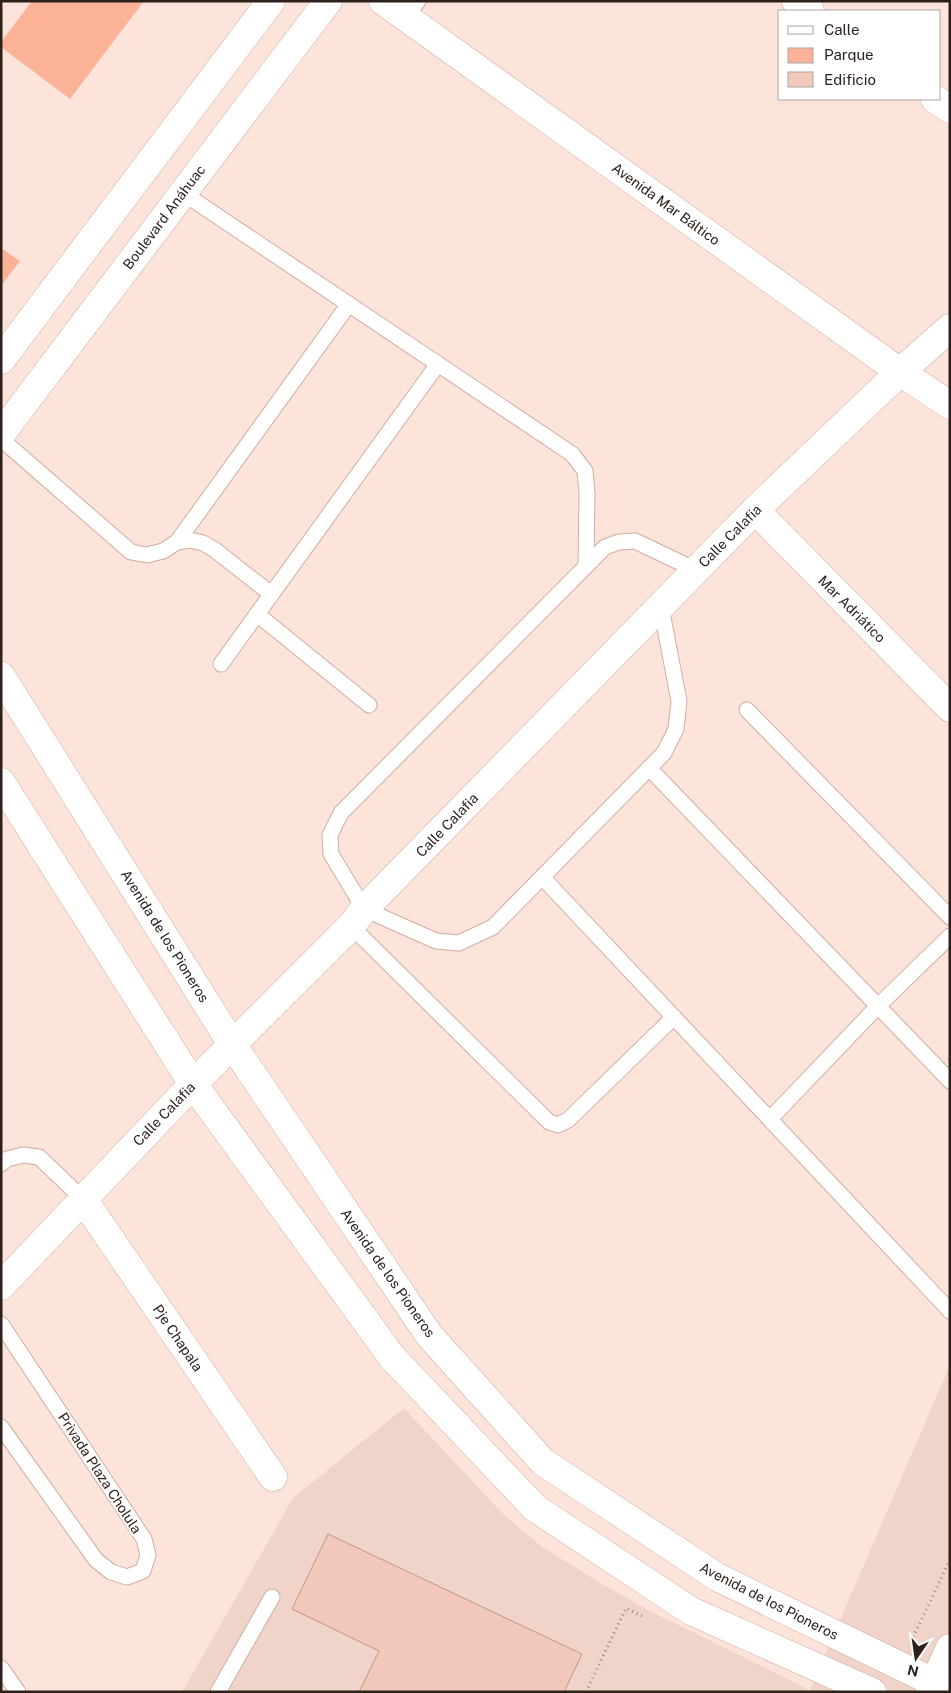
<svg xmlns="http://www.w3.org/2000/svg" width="951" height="1693" font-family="'Public Sans',sans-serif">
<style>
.built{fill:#f0d4c9}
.green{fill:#fbb297}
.building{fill:#f1c8b9;stroke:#bd988a}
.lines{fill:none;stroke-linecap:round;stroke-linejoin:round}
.service-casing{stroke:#d2ac9e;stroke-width:17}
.minor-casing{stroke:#d2ac9e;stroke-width:29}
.tertiary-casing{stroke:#d2ac9e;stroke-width:29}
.secondary-casing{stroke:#d2ac9e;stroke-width:29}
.path{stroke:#9c8880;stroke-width:3;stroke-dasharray:1 4;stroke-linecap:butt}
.service{stroke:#fff;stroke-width:15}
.minor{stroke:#fff;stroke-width:28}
.tertiary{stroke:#fff;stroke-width:28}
.secondary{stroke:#fff;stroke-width:28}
.labels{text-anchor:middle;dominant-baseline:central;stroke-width:4;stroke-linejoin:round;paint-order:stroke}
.street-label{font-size:14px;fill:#2e201a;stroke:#fff}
</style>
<rect width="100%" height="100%" fill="#fde4db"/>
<!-- built -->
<path class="built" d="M950 1365V1692H182L293 1498 404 1408 503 1514 541 1546 597 1581 648 1610 810 1690Z"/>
<!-- green -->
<g class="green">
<path d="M32 1H144L70 99 1 47V42Z"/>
<path d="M1 248 20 261 1 286Z"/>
</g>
<!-- building -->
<path class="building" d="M328 1534 582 1654 564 1692H359L379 1651 292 1609Z"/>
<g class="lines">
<defs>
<g id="service">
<path d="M406 18 418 1"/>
<path d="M183 193 572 454 585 471 587 493 586 566"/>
<path d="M1 439 131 552 147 555 163 551 177 542 190 540 203 543 215 550 271 594"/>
<path d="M177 542 349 304"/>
<path d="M661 607 679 701 676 729 664 753 493 927 459 943 436 941 364 909 331 854 330 835 341 813 605 547 619 542 635 541 696 570"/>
<path d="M257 614 369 705"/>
<path d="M221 664 438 364"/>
<path d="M747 710 950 917"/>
<path d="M649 768 950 1081"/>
<path d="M542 877 950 1311"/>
<path d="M351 926 549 1122 558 1125 568 1120 674 1017"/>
<path d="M770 1119 878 1006 950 936"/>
<path d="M1 1164 7 1159 23 1155 39 1157 83 1199"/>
<path d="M1 1324 144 1539 148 1555 143 1571 127 1577 111 1572 96 1560 1 1427"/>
<path d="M1 1668 18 1692"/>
<path d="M218 1692 272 1597"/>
</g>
<g id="minor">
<path d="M796 1 810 11"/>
<path d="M935 99 950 109"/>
<path d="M900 372 950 328"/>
<path d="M755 510 950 708"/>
<path d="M83 1199 273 1477"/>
<path d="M930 1692 950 1648"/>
</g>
<g id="tertiary">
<path d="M383 1 900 372 950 405"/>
<path d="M1 676 232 1044 429 1335 543 1462 717 1577 950 1690"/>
<path d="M1 782 193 1084 392 1357 535 1508 691 1611 872 1692"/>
<path d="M1 1286 193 1084 351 926 364 909 755 510 900 372"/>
</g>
<g id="secondary">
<path d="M1 360 271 1"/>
<path d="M1 434 328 1"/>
</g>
</defs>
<!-- service casing -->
<use href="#service" class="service-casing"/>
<!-- minor casing -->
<use href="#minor" class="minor-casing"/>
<!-- tertiary casing -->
<use href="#tertiary" class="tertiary-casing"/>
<!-- secondary casing -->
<use href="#secondary" class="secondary-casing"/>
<!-- path -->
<g class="path">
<path d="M913 1637 950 1560"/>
<path d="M586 1692 626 1608 642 1616"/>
</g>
<!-- service -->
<use href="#service" class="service"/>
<!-- minor -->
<use href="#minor" class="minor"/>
<!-- tertiary -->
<use href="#tertiary" class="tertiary"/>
<!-- secondary -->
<use href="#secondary" class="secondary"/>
</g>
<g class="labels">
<!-- street labels -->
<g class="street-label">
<text transform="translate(666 204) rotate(36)">Avenida Mar Báltico</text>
<text transform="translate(164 217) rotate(-53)">Boulevard Anáhuac</text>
<text transform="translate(730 536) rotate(-45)">Calle Calafia</text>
<text transform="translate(852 609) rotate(45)">Mar Adriático</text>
<text transform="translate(447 825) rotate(-46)">Calle Calafia</text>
<text transform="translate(165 936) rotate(58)">Avenida de los Pioneros</text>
<text transform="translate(164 1114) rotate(-46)">Calle Calafia</text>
<text transform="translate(388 1273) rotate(55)">Avenida de los Pioneros</text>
<text transform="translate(178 1338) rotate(56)">Pje Chapala</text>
<text transform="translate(100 1473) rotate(57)">Privada Plaza Cholula</text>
<text transform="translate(769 1601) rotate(27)">Avenida de los Pioneros</text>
</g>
</g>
<!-- border -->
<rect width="951" height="1693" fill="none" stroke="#2e201a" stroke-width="5"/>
<!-- legend -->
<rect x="778" y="10" width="162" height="90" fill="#ffffff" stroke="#aba6a3"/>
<rect x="788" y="26" width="25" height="8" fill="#ffffff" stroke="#aba6a3"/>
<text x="824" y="35" font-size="15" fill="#2e201a">Calle</text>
<rect x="788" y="48" width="25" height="15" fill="#fbb297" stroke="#aba6a3"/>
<text x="824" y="60" font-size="15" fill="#2e201a">Parque</text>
<rect x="788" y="72" width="25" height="15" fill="#f1c8b9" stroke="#aba6a3"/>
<text x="824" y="85" font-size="15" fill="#2e201a">Edificio</text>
<!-- north arrow -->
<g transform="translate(916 1658) rotate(193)" stroke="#ffffff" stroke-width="4" paint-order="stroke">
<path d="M0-4L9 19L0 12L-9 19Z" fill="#2e201a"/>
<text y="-8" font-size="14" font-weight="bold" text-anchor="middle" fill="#2e201a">N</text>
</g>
</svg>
